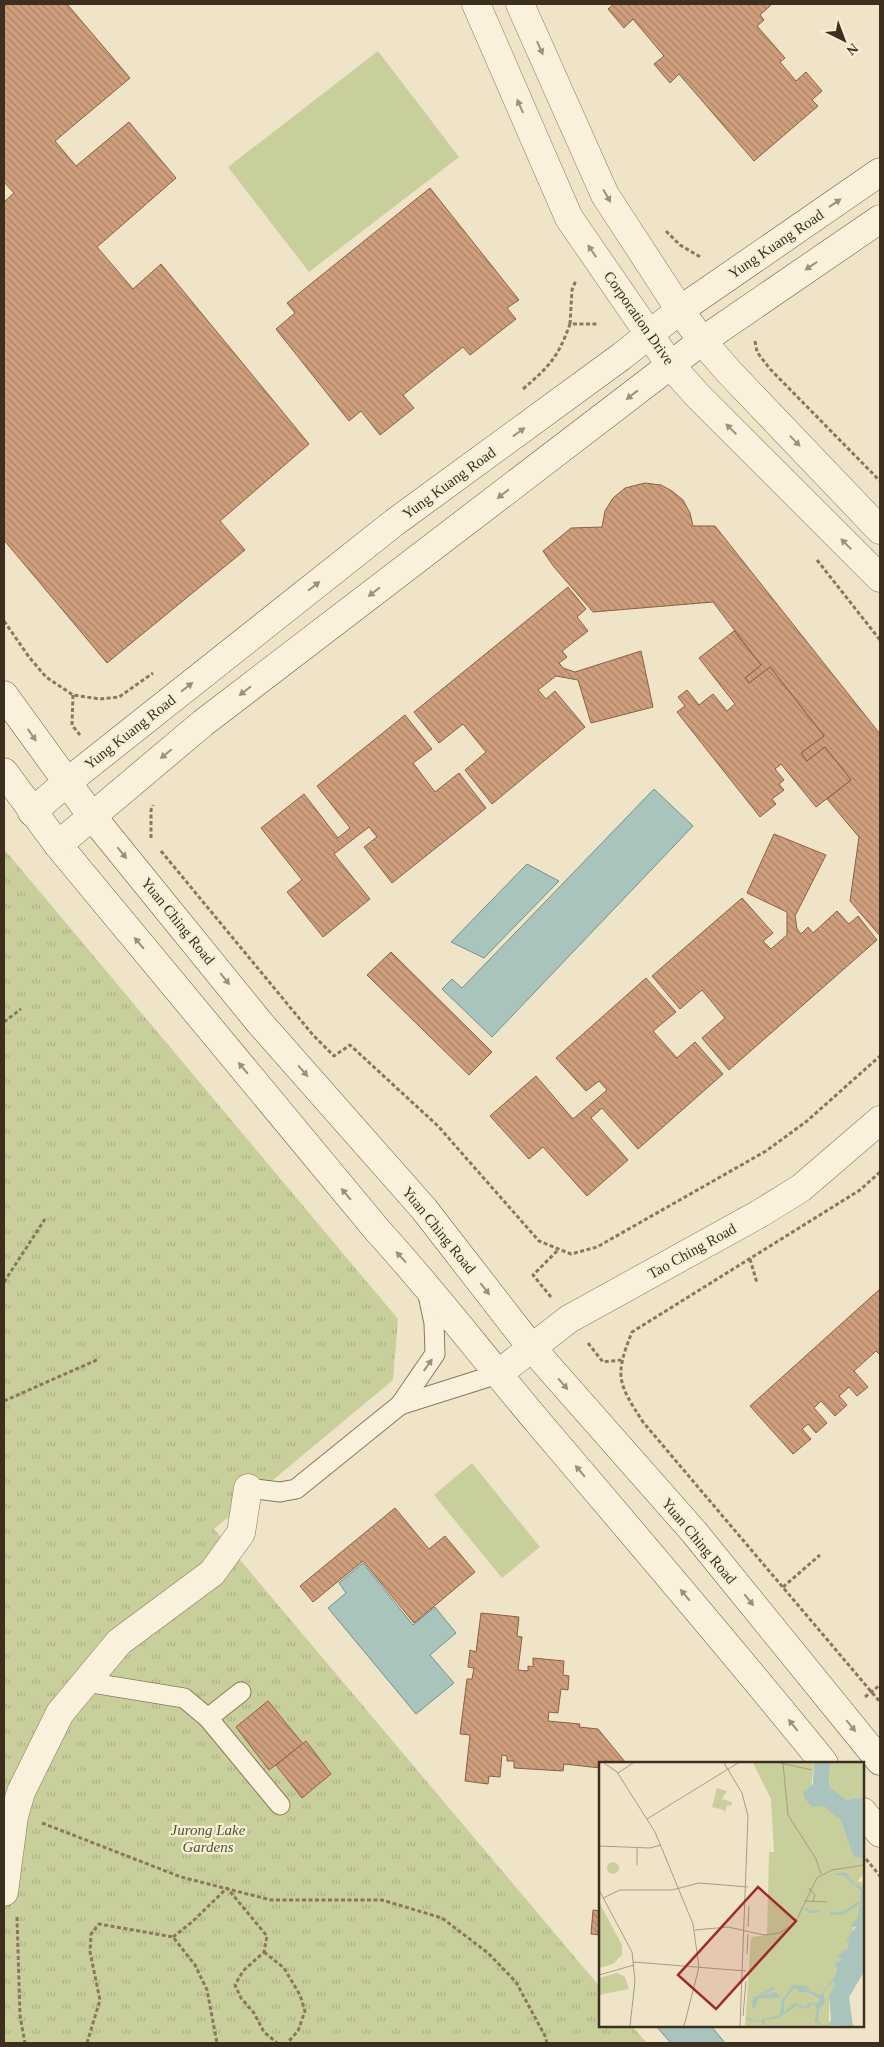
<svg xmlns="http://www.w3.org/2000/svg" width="884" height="2047" font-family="Georgia,serif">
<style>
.grass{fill:#c9cf9b}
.park{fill:url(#park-tufts)}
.water{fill:#a9c4bc;stroke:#6f938a}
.building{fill:url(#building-back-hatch);stroke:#8d5f41}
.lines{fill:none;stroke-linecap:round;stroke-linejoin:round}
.lane-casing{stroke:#8d765c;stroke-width:21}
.street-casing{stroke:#8d765c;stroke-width:29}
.secondary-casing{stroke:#6f573f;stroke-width:29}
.path{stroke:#8d765c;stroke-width:3;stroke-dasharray:4 2.5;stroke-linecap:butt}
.lane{stroke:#faf1dc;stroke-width:19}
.street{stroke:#faf1dc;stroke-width:28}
.secondary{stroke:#faf1dc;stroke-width:28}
.oneway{fill:#9c907e}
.labels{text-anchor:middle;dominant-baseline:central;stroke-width:4.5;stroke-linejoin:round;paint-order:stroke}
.street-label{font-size:15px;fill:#3d2e20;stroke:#f7eed8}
.park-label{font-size:15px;font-style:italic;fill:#4d5a26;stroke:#f7eed8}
.inset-river{fill:none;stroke:#a9c4bc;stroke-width:2.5}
.inset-road{fill:none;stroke:#a89b85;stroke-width:1}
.view{fill:#9e2a2b;fill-opacity:0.15;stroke:#9e2a2b;stroke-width:2.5}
.inset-edge{fill:none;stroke:#3d2e20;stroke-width:2.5}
</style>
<defs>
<pattern id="park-tufts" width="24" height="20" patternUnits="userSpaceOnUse" patternTransform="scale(1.25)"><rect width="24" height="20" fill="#c9cf9b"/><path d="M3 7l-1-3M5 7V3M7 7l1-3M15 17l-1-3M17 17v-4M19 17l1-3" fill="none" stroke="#aeb285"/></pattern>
<pattern id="building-back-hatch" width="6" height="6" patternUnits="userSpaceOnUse" patternTransform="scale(1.25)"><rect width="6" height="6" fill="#cf9f7d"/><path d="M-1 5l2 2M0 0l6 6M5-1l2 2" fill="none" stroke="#a98266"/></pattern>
</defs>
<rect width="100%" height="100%" fill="#f0e4c8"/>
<!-- grass -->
<g class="grass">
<path d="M378 51 459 157 309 272 228 167Z"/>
<path d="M472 1463 540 1547 502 1578 434 1495Z"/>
</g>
<!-- park -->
<path class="park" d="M4 849 398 1319 393 1380 214 1529 600 1987V2026H632L647 2043H4Z"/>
<!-- water -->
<g class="water">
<path d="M654 789 693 826 492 1037 442 989 452 979 462 988Z"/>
<path d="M527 864 559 881 484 958 451 942Z"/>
<path d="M363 1563 413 1625 435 1607 456 1633 430 1655 454 1683 416 1714 328 1608 346 1593 339 1583Z"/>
<path d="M656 2026H711L725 2043H671Z"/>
</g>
<!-- building -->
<g class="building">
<path d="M4 4H67L130 78 55 141 76 166 129 122 176 178 97 247 133 289 161 264 309 444 220 521 245 550 107 663 4 540V202L14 193 4 182Z"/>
<path d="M614 4H772L760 15 764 20 757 26 785 58 780 62 796 81 806 72 822 91 812 100 818 106 754 161 679 74 670 83 654 64 664 56 633 19 624 28 608 9Z"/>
<path d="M430 188 519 300 507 308 516 319 470 355 463 347 403 395 414 408 380 435 361 411 349 421 276 329 295 313 287 303Z"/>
<path d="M645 483 661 485 672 491 683 500 690 513 693 526H715L880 734V936L850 901 859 837 827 799 851 780 825 747 807 761 801 753 824 736 770 667 749 683 745 678 761 665 713 602 593 612 554 567 543 551 571 528 602 527 605 511 613 498 625 488Z"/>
<path d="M568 587 586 609 577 617 588 631 562 651 567 657 559 663 563 668 575 672 641 651 653 707 591 723 578 680 556 676 538 690 546 699 555 691 585 727 492 804 465 770 486 752 463 724 439 743 414 712Z"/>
<path d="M734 631 761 665 745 678 749 683 770 667 824 736 801 753 807 761 825 747 851 780 816 807 781 764 775 769 784 780 779 784 784 790 772 799 776 804 760 817 677 712 685 706 678 697 687 690 699 705 713 694 727 711 735 704 699 658Z"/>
<path d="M405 715 432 749 413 763 435 792 459 773 486 808 392 883 364 847 377 837 369 827 334 854 370 899 323 937 287 892 302 880 261 828 304 794 338 838 350 828 317 786Z"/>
<path d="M774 834 826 855 795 916 797 929 801 934 808 927 813 933 837 911 849 924 858 916 877 940 729 1070 702 1038 725 1018 702 990 680 1009 652 976 742 898 773 933 763 941 771 949 787 935V912L747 893Z"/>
<path d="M391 952 492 1052 469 1075 367 975Z"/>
<path d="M646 978 676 1012 653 1031 677 1058 695 1042 723 1074 638 1149 602 1108 591 1118 628 1160 587 1196 543 1147 529 1159 490 1116 536 1076 573 1119 607 1090 599 1081 586 1091 556 1058Z"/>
<path d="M880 1289V1355L876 1351 854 1371 868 1387 857 1396 849 1387 839 1396 847 1405 835 1416 821 1401 814 1408 827 1423 816 1433 808 1424 802 1429 811 1439 793 1454 750 1406Z"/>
<path d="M395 1508 429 1549 445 1536 475 1572 414 1623 363 1561 313 1602 300 1586Z"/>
<path d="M481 1613 519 1617 517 1636 522 1637 518 1670 528 1671V1666L533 1667V1658L564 1661 563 1675 569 1676 568 1690 561 1689 558 1713 549 1712 548 1721 580 1724 579 1727 598 1729 626 1763H600V1768L564 1764 563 1771 514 1768V1761H507V1756L502 1755 500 1777 489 1776 488 1784 465 1781 470 1735 460 1734 467 1679H472L474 1668 468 1667 470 1650 476 1652Z"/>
<path d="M268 1701 303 1744 269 1770 236 1727Z"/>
<path d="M306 1741 331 1774 302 1798 276 1765Z"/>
<path d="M593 1910 600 1911V1935L591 1934Z"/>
</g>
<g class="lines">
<defs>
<g id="lane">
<path d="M400 1405 498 1374"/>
<path d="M248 1488 280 1492 296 1489 400 1405 435 1354 434 1323 427 1290"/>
<path d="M86 1682 184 1698 208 1718"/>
<path d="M241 1692 208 1718 280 1805"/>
</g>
<g id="street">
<path d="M476 4 569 218 671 366 699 397 880 578"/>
<path d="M520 4 605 195 680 310 702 341 730 373 880 530"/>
<path d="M498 1374 569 1319 759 1214 801 1188 880 1120"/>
<path d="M4 1892 14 1816 21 1792 60 1713 119 1642 212 1573 241 1533 248 1488"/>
</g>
<g id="secondary">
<path d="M4 695 91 815 259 1022 424 1209 531 1347 694 1532 880 1761"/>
<path d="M4 772 58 845 378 1231C434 1292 484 1358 538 1422 634 1535 731 1648 824 1763"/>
<path d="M32 812 66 783 395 522 622 356 680 310 880 172"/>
<path d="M58 845 203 723 702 341 880 219"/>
<path d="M863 1812 880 1833"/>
</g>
</defs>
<!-- lane casing -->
<use href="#lane" class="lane-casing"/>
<!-- street casing -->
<use href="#street" class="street-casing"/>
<!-- secondary casing -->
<use href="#secondary" class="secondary-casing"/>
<!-- path -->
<g class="path">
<path d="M666 231 680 245 702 258"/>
<path d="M570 324 572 290 576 280"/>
<path d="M755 341 757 352 770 369 880 481"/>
<path d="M523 389C550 366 558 357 570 324H597"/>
<path d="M817 560 880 640"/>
<path d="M4 621 29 657 46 677 73 695 100 699 119 697 153 673"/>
<path d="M73 695 72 725 80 735"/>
<path d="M151 838V810L153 805"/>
<path d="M161 851 313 1035 334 1056 350 1045 438 1126 539 1241 571 1254 597 1247 766 1151 807 1121 880 1056"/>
<path d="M4 1022 21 1009"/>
<path d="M880 1172 860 1190 632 1332C614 1377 618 1383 643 1422L880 1702"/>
<path d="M750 1259 757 1283"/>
<path d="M4 1282 45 1219"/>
<path d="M551 1297 533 1275 558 1250"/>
<path d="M588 1343 603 1362 621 1360"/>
<path d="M4 1401 99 1359"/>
<path d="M783 1587 820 1555"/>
<path d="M865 1697 880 1685"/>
<path d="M42 1823 181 1877 271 1900H382L442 1918 488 1953 516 1982 545 2036 547 2043"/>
<path d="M866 1859 880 1876"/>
<path d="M17 1917 20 2016 25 2043"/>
<path d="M173 1937 192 1922 227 1888 267 1936 264 1952 243 1971 235 1985 241 1998 254 2013 264 2032 277 2043"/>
<path d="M264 1952 284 1968 300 1995 305 2011 298 2031 287 2043"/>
<path d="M87 2043 100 2000 90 1952 91 1934 99 1924 173 1937 195 1965 207 1990 217 2043"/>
</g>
<!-- lane -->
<use href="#lane" class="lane"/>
<!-- street -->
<use href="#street" class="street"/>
<!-- secondary -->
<use href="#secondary" class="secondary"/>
</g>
<!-- one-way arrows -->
<defs><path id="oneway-solid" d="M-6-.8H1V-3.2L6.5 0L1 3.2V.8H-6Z" transform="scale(1.25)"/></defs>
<g class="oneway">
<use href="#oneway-solid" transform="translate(540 48) rotate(66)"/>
<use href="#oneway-solid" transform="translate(520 106) rotate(-114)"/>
<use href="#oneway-solid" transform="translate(607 196) rotate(60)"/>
<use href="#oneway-solid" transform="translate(835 203) rotate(-34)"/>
<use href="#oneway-solid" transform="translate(592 251) rotate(-124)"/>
<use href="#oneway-solid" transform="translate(811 266) rotate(146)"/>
<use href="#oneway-solid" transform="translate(632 395) rotate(142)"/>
<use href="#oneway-solid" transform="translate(731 429) rotate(-135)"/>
<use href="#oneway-solid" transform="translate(519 432) rotate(-36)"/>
<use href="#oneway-solid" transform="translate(795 441) rotate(46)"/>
<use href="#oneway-solid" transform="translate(503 494) rotate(142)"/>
<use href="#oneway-solid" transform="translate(846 544) rotate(-135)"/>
<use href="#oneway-solid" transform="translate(314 586) rotate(-38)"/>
<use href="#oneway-solid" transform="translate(374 592) rotate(142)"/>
<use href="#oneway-solid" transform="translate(187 687) rotate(-38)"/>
<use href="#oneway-solid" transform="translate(245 691) rotate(142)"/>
<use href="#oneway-solid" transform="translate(32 735) rotate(55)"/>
<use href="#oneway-solid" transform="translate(166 754) rotate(141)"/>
<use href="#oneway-solid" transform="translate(122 853) rotate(51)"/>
<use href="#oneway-solid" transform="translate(139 943) rotate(-130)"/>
<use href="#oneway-solid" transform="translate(225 979) rotate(51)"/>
<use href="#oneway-solid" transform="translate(243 1068) rotate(-130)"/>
<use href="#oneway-solid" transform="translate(303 1071) rotate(49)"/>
<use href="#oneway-solid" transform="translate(346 1194) rotate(-130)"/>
<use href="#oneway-solid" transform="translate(401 1257) rotate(-132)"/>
<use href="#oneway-solid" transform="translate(485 1289) rotate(52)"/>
<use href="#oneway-solid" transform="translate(428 1365) rotate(-55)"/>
<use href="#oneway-solid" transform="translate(563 1384) rotate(49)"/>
<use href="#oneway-solid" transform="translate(580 1471) rotate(-130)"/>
<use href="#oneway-solid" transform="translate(685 1595) rotate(-130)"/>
<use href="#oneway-solid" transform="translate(749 1600) rotate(51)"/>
<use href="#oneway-solid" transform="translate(793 1725) rotate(-129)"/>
<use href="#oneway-solid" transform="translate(851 1726) rotate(51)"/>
</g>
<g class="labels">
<!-- street labels -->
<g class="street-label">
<text transform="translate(776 244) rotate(-34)">Yung Kuang Road</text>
<text transform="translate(639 318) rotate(55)">Corporation Drive</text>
<text transform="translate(449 483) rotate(-36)">Yung Kuang Road</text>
<text transform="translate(130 732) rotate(-38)">Yung Kuang Road</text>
<text transform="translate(178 921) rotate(51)">Yuan Ching Road</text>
<text transform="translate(439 1230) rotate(51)">Yuan Ching Road</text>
<text transform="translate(692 1251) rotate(-29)">Tao Ching Road</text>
<text transform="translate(699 1541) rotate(50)">Yuan Ching Road</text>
</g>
<!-- park labels -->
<g class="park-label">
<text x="208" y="1830">Jurong Lake<tspan x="208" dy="17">Gardens</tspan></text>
</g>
</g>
<!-- overview -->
<g transform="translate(599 1762)">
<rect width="265" height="265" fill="#f0e4c8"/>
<path d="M118 26 128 29 123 37 133 40 132 44 128 43 125 52V48L113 45ZM0 140 23 183V193L14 202 0 206ZM18 211 26 215 30 227 0 233V216Z" fill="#c9cf9b"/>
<path d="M154 1H215L212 27 217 35 242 59 254 90 264 96 265 92V111L259 119 265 121V153L256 159 253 174 248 178 250 180 248 187 239 194 243 198 237 201 238 209 233 219 236 222 230 234V264H146L152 175 168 173 170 90H175L172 37ZM231 1H265V35L247 38 230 24ZM8 106a6 6 0 1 1 12 0a6 6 0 1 1-12 0Z" fill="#c9cf9b"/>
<path d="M215 1H231L230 24 247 38 265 35 264 96 255 95 242 59 225 44 213 45 206 37 204 30 214 22ZM255 122 261 123 265 130V210L250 235 254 264 229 263 232 258 230 234 236 222 234 220 224 230 226 240 220 247 219 258 224 264 215 259 218 247 214 240 209 247 197 244 180 256 166 258 165 264 162 258 158 260 148 258 147 255 157 259 181 253 183 238 194 223 208 224 214 231 221 233 233 219 238 209 236 201 243 198 238 193 248 187 250 180 247 178 257 165 252 164 259 155 262 129ZM195 226 200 229 207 226 220 233V242L211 240 206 245 196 241 185 250V239ZM175 225 176 227 160 234 177 230 181 236H159L157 245 153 246 154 236Z" fill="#a9c4bc" fill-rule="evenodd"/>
<path class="inset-river" d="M237 112H246L255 122M206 146 211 150 220 149M231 151 242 152 262 140M200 230 207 228 221 235"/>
<path class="inset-road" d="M5 1 18 10 56 70 94 162 100 205 85 264M125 1 143 31 149 54 141 264M182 1 213 8M184 1 189 53 217 97 222 112M19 11 34 1M48 57 139 1M0 84 51 86 62 83M38 103V86M210 126 216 133 214 140M0 128 33 190 36 219 31 264M4 136 21 128H73L100 121 149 125M205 139 228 140M149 165 150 144M96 168 129 165 165 173 181 171 196 161 218 116 233 108 265 103M148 192 149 172M34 200 147 209M0 213 35 203M144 254 147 219"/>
<path class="view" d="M159 125 197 159 117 247 79 213Z"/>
<rect width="265" height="265" class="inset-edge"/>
</g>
<!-- border -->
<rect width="884" height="2047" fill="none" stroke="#3d2e20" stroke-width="10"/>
<!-- north arrow -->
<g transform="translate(844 40) rotate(138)" stroke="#f7eed8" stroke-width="4" paint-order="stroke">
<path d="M0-4L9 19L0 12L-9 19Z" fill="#3d2e20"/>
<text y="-8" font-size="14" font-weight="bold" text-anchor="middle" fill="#3d2e20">N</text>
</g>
</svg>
